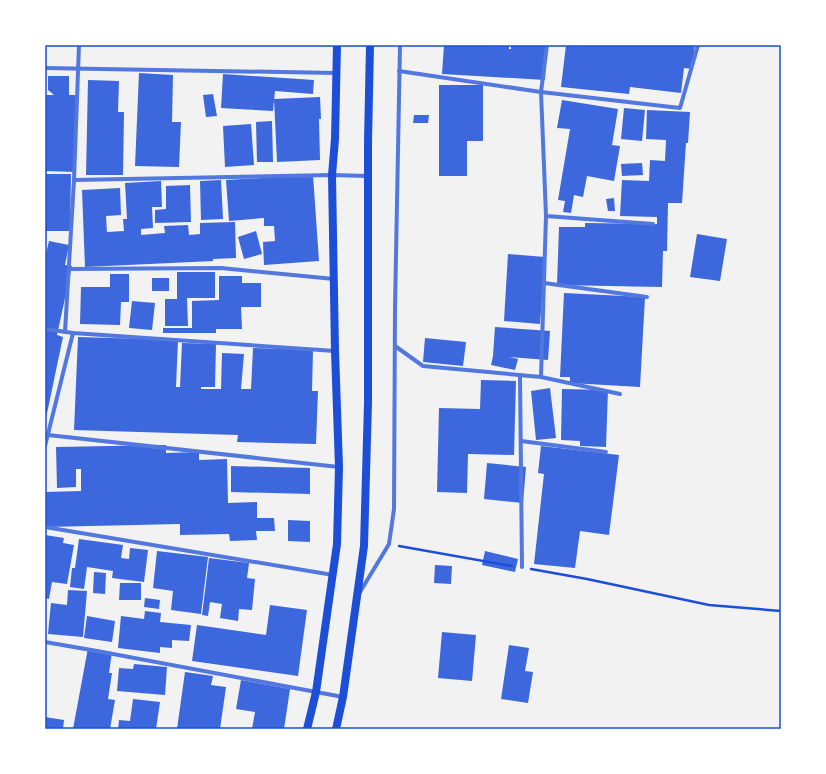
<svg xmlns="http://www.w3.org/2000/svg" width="826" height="774" font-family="'Archivo Narrow',sans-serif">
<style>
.building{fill:#3d67dc}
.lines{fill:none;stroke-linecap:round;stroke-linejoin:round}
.path{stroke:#1d4ed8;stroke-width:2.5}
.minor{stroke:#5277de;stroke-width:4}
.secondary{stroke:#1d4ed8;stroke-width:8}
.neatline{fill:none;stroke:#1d4ed8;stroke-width:1.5}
</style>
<rect width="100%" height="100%" fill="#f2f2f2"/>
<!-- building -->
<g class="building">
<path d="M444 45H509V49H511V45H547L545 80 442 74Z"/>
<path d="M566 45H695L692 69 684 68 681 93 630 87 629 94 561 87Z"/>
<path d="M139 73 173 75 172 122H181L179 167 135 166Z"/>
<path d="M223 74 314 80 313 94 275 91 273 111 221 108Z"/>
<path d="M48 76H69V95H76L75 172 45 171V95H54L48 90Z"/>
<path d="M88 80 119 81 118 112H124L123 175H86Z"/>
<path d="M439 85H483V141H467V176H439Z"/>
<path d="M213 94 217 116 206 117 203 95Z"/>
<path d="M320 97 321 119H319L320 160 277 162 274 99Z"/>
<path d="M562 100 618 109 612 145 620 146 614 181 587 176 583 197 574 195 571 213 563 212 565 201 558 200 570 129 557 128Z"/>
<path d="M624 108 645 110 642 141 621 139Z"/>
<path d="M647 110 690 112 688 143H686L682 203H668L667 251H663L662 287 557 285 559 227H585V223L657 224V217L620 216 622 180 649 181 650 160 665 161 666 140 646 139Z"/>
<path d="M414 115H429L428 123H413Z"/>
<path d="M272 121 273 162H257L256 122Z"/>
<path d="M251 124 254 165 225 167 223 126Z"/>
<path d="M642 163 643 175 622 176 621 164Z"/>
<path d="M45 174H71L70 231H45Z"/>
<path d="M313 175 319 261 264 265 263 242 275 241 274 226H264V218L229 221 226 180Z"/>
<path d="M221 180 223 219 201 220 200 181Z"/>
<path d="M161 181 162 207H152L153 228 141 229V235L165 233 164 226 188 225 189 235 200 234V223L235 222 236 258 213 259V261L85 267 82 190 120 188 121 215 106 216 107 232 124 231 123 219H127L125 183Z"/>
<path d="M190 185 191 222 155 223V210L166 209V186Z"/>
<path d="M614 198 615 211H608L606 199Z"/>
<path d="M256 231 262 254 244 259 238 237Z"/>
<path d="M697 234 727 239 720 281 690 277Z"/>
<path d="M49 241 69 245 65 265 72 266 57 335 63 337 46 418 45 258Z"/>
<path d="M508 254 545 257 540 324 504 321Z"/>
<path d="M177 272H215V298H187L188 326H165V299H177Z"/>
<path d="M110 274H129V302H121L120 325 80 324 81 287H110Z"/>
<path d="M219 276H242V283H261V307H241L242 329H216V333H163V328H192V301L219 300Z"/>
<rect x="152" y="278" width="17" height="13"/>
<path d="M564 293 645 297 640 387 570 383V377H560Z"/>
<path d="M132 301 155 303 152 330 129 328Z"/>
<path d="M495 327 550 331 548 360 509 357 518 359 515 370 491 365 493 356Z"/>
<path d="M78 337 178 340 176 387H180L182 343 216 344 215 387H201V389H221L222 353 244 354 241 389H251L253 348 313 350 312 391H318L316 444 237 442 238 435 74 430Z"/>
<path d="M425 338 466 342 463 366 423 362Z"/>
<path d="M481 380 516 381 514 455 468 454 467 493 437 492 439 408 480 409Z"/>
<path d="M550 388 556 438 536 440 531 391Z"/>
<path d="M562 389 608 390 606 447 580 446V441L561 440Z"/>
<path d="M166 445V453L199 452V460L227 459 228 503 257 502V518H274L275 531H256L257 540 230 541 229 534 180 535V524L45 527V492L81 491V469H76V487L57 488 56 447Z"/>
<path d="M541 446 619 455 609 535 580 531 575 568 534 564 544 474 538 473Z"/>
<path d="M487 463 526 467 523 503 484 499Z"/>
<path d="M231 466 310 468V494L231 492Z"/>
<path d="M288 520 310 521V542L288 541Z"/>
<path d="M45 535 64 538 63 543 74 545 67 584 52 582 49 599 45 598Z"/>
<path d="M79 539 123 545 121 558 129 559 130 548 148 550 144 582 112 578 113 571 87 567 84 589 70 587 72 568H75Z"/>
<path d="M157 551 208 557 201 614 171 610 173 591 153 588Z"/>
<path d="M485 551 518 559 515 572 482 565Z"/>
<path d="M209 558 249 563 247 578 255 579 252 610 239 609 238 621 220 618 222 604 210 602 208 616 202 615Z"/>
<path d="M435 565 452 566 451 584 434 583Z"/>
<path d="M94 572 106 573 105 594 93 593Z"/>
<path d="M120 583H141V600H119Z"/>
<path d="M68 590 87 591 83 637 48 634 51 603 67 605Z"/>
<path d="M145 598 160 600 159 609 144 607Z"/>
<path d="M270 605 307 610 298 676 192 661 197 625 266 635Z"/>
<path d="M145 611 161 613 160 622 191 625 189 641 172 640V648L160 647V653L118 648 121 616 144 619Z"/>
<path d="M87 616 115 621 112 642 84 638Z"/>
<path d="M442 632 476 635 472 681 438 678Z"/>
<path d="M509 645 529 648 525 671 533 672 528 703 501 699Z"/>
<path d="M88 648 112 652 109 673H112L108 699 115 700 110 729H73Z"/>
<path d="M134 664 167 667 165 695 117 691 119 668 133 669Z"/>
<path d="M185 672 213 676 211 685 226 687 220 729H177Z"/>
<path d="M241 680 290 689 284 729H252L255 712 236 709Z"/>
<path d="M133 699 160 702 156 729H118L119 720 130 721Z"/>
<path d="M45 717 64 720 63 729H45Z"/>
</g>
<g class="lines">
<!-- path -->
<g class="path">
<path d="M399 546 512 566"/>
<path d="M531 569 587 579 709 605 781 611"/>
</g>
<!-- minor -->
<g class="minor">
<path d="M547 45 541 92 546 216 653 224"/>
<path d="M45 68 336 73"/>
<path d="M399 71 541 92 680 108 698 45"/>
<path d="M74 180 332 175 368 176"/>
<path d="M69 269 221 268 334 279"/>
<path d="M544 283 647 297"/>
<path d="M45 329 73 333 335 351"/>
<path d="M65 332 74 180 79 45"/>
<path d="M395 346 423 366 541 377 546 216"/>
<path d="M520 375 522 567"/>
<path d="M541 377 620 394"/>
<path d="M48 435 339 467"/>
<path d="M521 441 606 452"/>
<path d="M45 446 73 333"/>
<path d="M45 527 333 575"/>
<path d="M360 592 389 544 394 509 395 308 400 45"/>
<path d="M45 642 97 651 343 697"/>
</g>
<!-- secondary -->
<g class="secondary">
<path d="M307 729 316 692 337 544 339 467 335 351 332 175 335 139 337 45"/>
<path d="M336 729 343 697 364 546 368 403V142L370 45"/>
</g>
</g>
<!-- border -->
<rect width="826" height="774" fill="none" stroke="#ffffff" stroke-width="92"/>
<rect x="46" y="46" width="734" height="682" class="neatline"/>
</svg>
